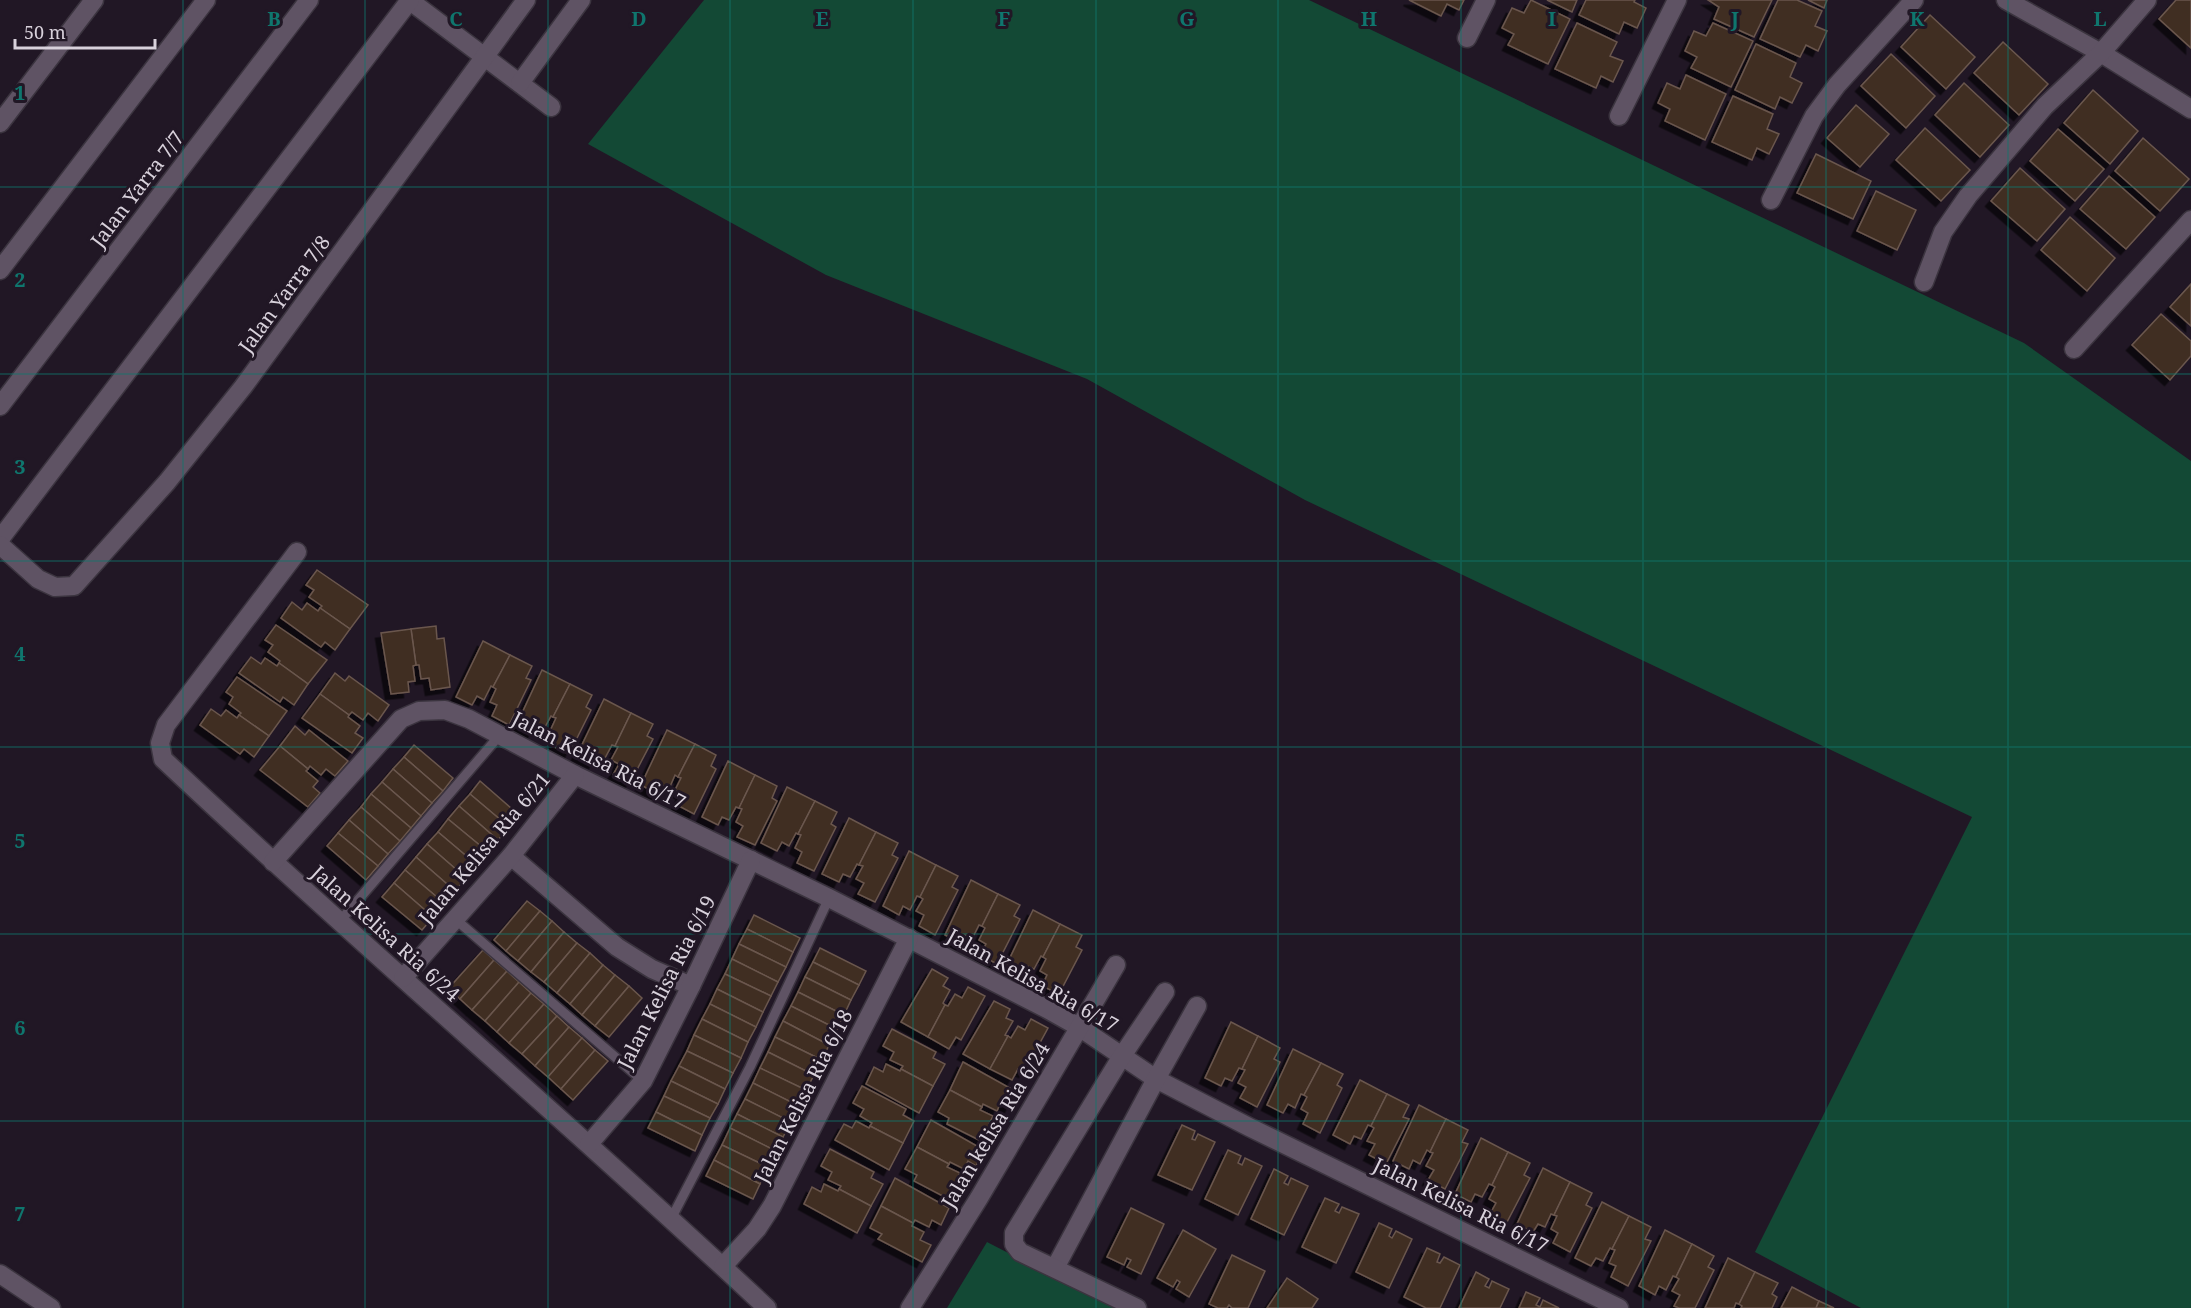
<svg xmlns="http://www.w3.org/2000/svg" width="2191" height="1308" font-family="'Noto Serif',serif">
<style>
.forest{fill:#134935}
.building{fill:#3f2e24;stroke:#6b574d;stroke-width:1.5;filter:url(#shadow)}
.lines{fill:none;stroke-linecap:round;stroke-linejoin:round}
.lane-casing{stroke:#3b343f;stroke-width:12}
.street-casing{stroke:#3b343f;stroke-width:21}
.lane{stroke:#5f5364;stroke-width:9}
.street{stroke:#5f5364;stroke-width:18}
.grid{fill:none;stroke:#0f766e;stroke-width:1.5;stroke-opacity:0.55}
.labels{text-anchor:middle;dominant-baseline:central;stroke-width:6;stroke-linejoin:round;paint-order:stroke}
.street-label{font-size:20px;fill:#d8d1db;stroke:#211725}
.grid-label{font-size:20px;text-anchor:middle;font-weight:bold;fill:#0f766e;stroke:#211725;stroke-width:6;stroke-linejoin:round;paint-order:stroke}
</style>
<defs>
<filter id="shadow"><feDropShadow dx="-5.5" dy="5.5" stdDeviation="0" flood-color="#0009"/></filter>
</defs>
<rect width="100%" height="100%" fill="#211725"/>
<!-- forest -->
<g class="forest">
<path d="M704 0H1309L2024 343 2191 461V1308H1861L1755 1252 1972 817 1305 500 1087 379 826 275 588 144Z"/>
<path d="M987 1242 1114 1308H947Z"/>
</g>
<!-- building -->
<g class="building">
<path d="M1409 0H1464L1459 10 1447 4 1441 16Z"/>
<path d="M1531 0 1570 19 1548 64 1508 45 1514 34 1502 28 1512 8 1524 13Z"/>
<path d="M1547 0H1577L1572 12Z"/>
<path d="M1586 0H1635L1634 2 1646 8 1637 28 1624 22 1619 34 1579 15Z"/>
<path d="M1708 0H1772L1754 37 1714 19 1719 7Z"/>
<path d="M1778 0H1797L1822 11 1815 26 1827 31 1818 51 1806 45 1800 57 1760 39Z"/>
<path d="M1808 0H1827L1824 8Z"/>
<path d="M2176 0H2191V48L2159 19Z"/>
<path d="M1930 15 1975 57 1946 89 1901 47Z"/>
<path d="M1577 23 1617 42 1610 56 1623 61 1613 82 1601 76 1596 88 1555 69Z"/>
<path d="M1713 23 1753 41 1731 87 1691 68 1697 57 1685 51 1694 31 1706 36Z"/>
<path d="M2003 42 2048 84 2019 115 1974 73Z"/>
<path d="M1756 44 1796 63 1790 77 1802 83 1792 103 1780 97 1775 109 1735 90Z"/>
<path d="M1891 54 1935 96 1906 128 1861 86Z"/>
<path d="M1686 75 1726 94 1705 140 1665 121 1670 109 1658 103 1667 83 1680 89Z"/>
<path d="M1964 83 2009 125 1980 157 1935 115Z"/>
<path d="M2093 90 2138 131 2110 164 2064 123Z"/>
<path d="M1733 96 1773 114 1767 129 1779 134 1769 154 1757 148 1752 160 1712 142Z"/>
<path d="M1856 105 1889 134 1860 167 1827 138Z"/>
<path d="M1925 128 1970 170 1941 201 1896 160Z"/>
<path d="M2058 129 2104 169 2075 201 2030 161Z"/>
<path d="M2143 138 2189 179 2160 211 2115 171Z"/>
<path d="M1816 154 1871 181 1853 219 1797 193Z"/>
<path d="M2020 168 2065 209 2037 241 1991 201Z"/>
<path d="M2109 176 2155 217 2126 249 2080 209Z"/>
<path d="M1876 191 1916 210 1897 250 1857 231Z"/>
<path d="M2070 217 2115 258 2087 291 2041 250Z"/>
<path d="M2191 284V326L2170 307Z"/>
<path d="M2161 314 2191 341V356L2170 380 2132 345Z"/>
<path d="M317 570 368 605 350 629 320 608 322 606 309 597 314 590 306 585Z"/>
<path d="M292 602 302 610 307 603 318 611 320 608 350 629 335 650 325 642 321 647 281 618Z"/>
<path d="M276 625 327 660 308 684 279 663 280 661 268 652 273 645 265 640Z"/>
<path d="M436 626 437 639 444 638 450 687 431 690 429 678 421 679 419 665H416L411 629Z"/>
<path d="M411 629 416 665 413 666 415 681 408 682 409 692 391 694 381 633Z"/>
<path d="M483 641 510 655 493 687 491 686 484 700 477 696 472 705 456 697Z"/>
<path d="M510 655 532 666 526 678 531 680 509 725 492 716 497 705 490 702 496 689 493 687Z"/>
<path d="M251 657 261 664 265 658 277 666 279 663 308 684 294 705 283 697 280 702 239 673Z"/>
<path d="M542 670 570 684 553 717 551 716 544 729 537 725 532 734 516 726Z"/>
<path d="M335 673 345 681 349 676 389 705 378 721 368 713 363 720 352 712 349 715 320 694Z"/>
<path d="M237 677 287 711 269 736 239 715 241 713 229 704 233 697 226 692Z"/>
<path d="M570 684 592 695 586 707 591 710 569 754 552 746 557 735 550 731 556 718 553 717Z"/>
<path d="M320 694 349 715 348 717 360 726 355 733 363 738 352 753 302 718Z"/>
<path d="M604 699 631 713 615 746 612 745 605 758 598 755 594 763 577 755Z"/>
<path d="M211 709 221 716 226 710 237 718 239 715 269 736 254 757 244 749 240 754 200 725Z"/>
<path d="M631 713 653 724 647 736 653 739 630 783 613 775 619 764 611 760 618 747 615 746Z"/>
<path d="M295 726 305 735 309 730 348 761 335 776 326 769 321 775 310 766 308 769 280 746Z"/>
<path d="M667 730 695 744 678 777 675 775 669 789 662 785 657 794 641 785Z"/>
<path d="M695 744 716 755 711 766 716 769 694 814 677 805 682 794 675 790 681 778 678 777Z"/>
<path d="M414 745 453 778 443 791 404 757Z"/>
<path d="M280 746 308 769 306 771 318 781 313 787 320 793 308 807 260 770Z"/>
<path d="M404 757 443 791 432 803 393 769Z"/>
<path d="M728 761 755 775 739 808 736 807 729 820 722 817 718 825 702 817Z"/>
<path d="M393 769 432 803 421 816 382 782Z"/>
<path d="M755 775 777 786 772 798 777 801 755 845 737 837 743 826 736 822 742 809 739 808Z"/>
<path d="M480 781 519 815 509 827 470 794Z"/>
<path d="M382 782 421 816 411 828 371 794Z"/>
<path d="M787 787 815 801 798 834 796 833 789 846 782 842 777 851 761 843Z"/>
<path d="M371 794 411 828 400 841 361 807Z"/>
<path d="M470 794 509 827 498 840 459 806Z"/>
<path d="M815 801 837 812 831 824 836 827 814 871 797 863 802 852 795 848 801 835 798 834Z"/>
<path d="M459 806 498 840 488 852 448 819Z"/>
<path d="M361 807 400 841 388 854 349 820Z"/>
<path d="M849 818 876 832 859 865 857 864 850 877 843 874 839 882 822 874Z"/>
<path d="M448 819 488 852 477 865 438 832Z"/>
<path d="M349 820 388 854 378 866 338 833Z"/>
<path d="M438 832 477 865 466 878 427 844Z"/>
<path d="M876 832 898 843 892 855 898 858 875 902 858 894 864 883 856 879 863 866 859 865Z"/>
<path d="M338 833 378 866 366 880 327 846Z"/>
<path d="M427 844 466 878 455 891 416 857Z"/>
<path d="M909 851 936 865 920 897 917 896 910 910 903 906 899 915 883 906Z"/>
<path d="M416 857 455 891 444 903 405 870Z"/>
<path d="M936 865 958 876 952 887 958 890 935 935 919 926 924 915 916 911 923 899 920 897Z"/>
<path d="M405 870 444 903 433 917 394 883Z"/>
<path d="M971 880 998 894 982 926 979 925 972 939 965 935 961 944 945 935Z"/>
<path d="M394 883 433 917 422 930 382 897Z"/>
<path d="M998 894 1020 905 1014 916 1020 919 997 964 980 955 986 944 979 940 985 928 982 926Z"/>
<path d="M527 901 540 911 506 951 494 940Z"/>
<path d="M1033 910 1060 924 1043 957 1041 956 1034 969 1027 966 1023 974 1006 966Z"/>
<path d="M540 911 552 921 518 961 506 951Z"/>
<path d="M754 915 800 938 793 952 747 929Z"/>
<path d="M552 921 564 932 531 972 518 961Z"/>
<path d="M1060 924 1082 935 1076 947 1082 950 1059 994 1042 986 1047 975 1040 971 1046 959 1043 957Z"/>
<path d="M747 929 793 952 786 967 739 944Z"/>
<path d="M564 932 577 943 544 982 531 972Z"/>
<path d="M577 943 590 953 557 993 544 982Z"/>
<path d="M739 944 786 967 778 982 732 959Z"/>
<path d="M820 948 866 971 859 985 813 962Z"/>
<path d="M483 950 494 960 460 999 448 989Z"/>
<path d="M590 953 603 965 570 1004 557 993Z"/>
<path d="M732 959 778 982 771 996 725 974Z"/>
<path d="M494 960 507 971 472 1010 460 999Z"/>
<path d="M813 962 859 985 851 1000 805 977Z"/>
<path d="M603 965 615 975 582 1015 570 1004Z"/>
<path d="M932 969 948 978 943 986 950 990 943 1003 945 1005 928 1037 901 1022Z"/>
<path d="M507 971 519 982 485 1021 472 1010Z"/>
<path d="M725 974 771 996 763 1012 717 989Z"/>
<path d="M615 975 629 986 595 1026 582 1015Z"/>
<path d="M805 977 851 1000 844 1015 798 992Z"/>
<path d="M519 982 531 993 497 1032 485 1021Z"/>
<path d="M629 986 642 998 609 1037 595 1026Z"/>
<path d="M968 987 985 996 961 1040 956 1037 949 1049 928 1037 945 1005 948 1006 955 994 962 998Z"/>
<path d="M717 989 763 1012 756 1027 710 1004Z"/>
<path d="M798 992 844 1015 837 1029 791 1006Z"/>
<path d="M531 993 544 1004 509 1043 497 1032Z"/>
<path d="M994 1001 1010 1009 1006 1018 1013 1021 1005 1035 1008 1036 990 1069 963 1054Z"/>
<path d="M544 1004 557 1016 522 1054 509 1043Z"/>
<path d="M710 1004 756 1027 748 1042 702 1019Z"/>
<path d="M791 1006 837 1029 829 1045 783 1021Z"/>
<path d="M557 1016 569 1027 535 1066 522 1054Z"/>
<path d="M702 1019 748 1042 741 1058 694 1035Z"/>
<path d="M1031 1019 1048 1028 1024 1072 1018 1069 1012 1080 990 1069 1008 1036 1011 1038 1018 1026 1025 1030Z"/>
<path d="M783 1021 829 1045 822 1060 775 1037Z"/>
<path d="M1231 1022 1258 1036 1242 1069 1239 1068 1232 1081 1225 1078 1221 1086 1205 1078Z"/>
<path d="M569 1027 582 1038 548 1077 535 1066Z"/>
<path d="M892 1029 936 1052 933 1058 945 1064 933 1086 901 1069 903 1066 890 1060 894 1052 883 1046Z"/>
<path d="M694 1035 741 1058 733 1073 687 1051Z"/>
<path d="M1258 1036 1280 1048 1274 1059 1280 1062 1257 1107 1240 1098 1246 1087 1238 1083 1245 1070 1242 1069Z"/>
<path d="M775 1037 822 1060 814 1075 768 1052Z"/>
<path d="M582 1038 595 1050 561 1089 548 1077Z"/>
<path d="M1293 1049 1321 1063 1304 1095 1301 1094 1295 1108 1288 1104 1283 1113 1267 1105Z"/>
<path d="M595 1050 608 1061 573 1100 561 1089Z"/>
<path d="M687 1051 733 1073 725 1089 679 1066Z"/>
<path d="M768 1052 814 1075 806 1090 760 1068Z"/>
<path d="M963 1062 1017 1092 1009 1109 1000 1104 997 1111 983 1104 982 1107 950 1090Z"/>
<path d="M1321 1063 1343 1074 1337 1085 1342 1088 1320 1133 1303 1124 1308 1113 1301 1109 1307 1097 1304 1095Z"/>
<path d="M886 1064 900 1071 901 1069 933 1086 919 1113 866 1084 874 1067 883 1072Z"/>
<path d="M679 1066 725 1089 718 1104 671 1081Z"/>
<path d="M760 1068 806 1090 799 1106 753 1083Z"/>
<path d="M1360 1080 1387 1094 1371 1126 1368 1125 1361 1139 1354 1136 1350 1144 1333 1135Z"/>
<path d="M671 1081 718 1104 710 1118 664 1096Z"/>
<path d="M753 1083 799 1106 791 1122 745 1099Z"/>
<path d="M862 1086 906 1109 903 1115 914 1121 903 1143 870 1126 872 1123 860 1116 864 1109 853 1103Z"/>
<path d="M950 1090 982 1107 980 1110 993 1116 989 1124 1000 1129 991 1146 947 1124 949 1118 938 1112Z"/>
<path d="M1387 1094 1409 1105 1403 1117 1409 1119 1386 1164 1369 1155 1375 1144 1367 1141 1374 1128 1371 1126Z"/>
<path d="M664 1096 710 1118 702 1135 656 1112Z"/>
<path d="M745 1099 791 1122 783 1137 737 1114Z"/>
<path d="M1419 1105 1446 1119 1430 1152 1427 1150 1420 1164 1413 1160 1409 1169 1393 1161Z"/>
<path d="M656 1112 702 1135 695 1151 648 1128Z"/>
<path d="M737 1114 783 1137 776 1151 730 1128Z"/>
<path d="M1446 1119 1468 1130 1462 1142 1468 1144 1445 1189 1428 1180 1434 1170 1426 1166 1433 1153 1430 1152Z"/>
<path d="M931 1120 984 1150 976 1166 968 1161 964 1169 950 1162 949 1164 917 1147Z"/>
<path d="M856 1121 869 1128 870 1126 903 1143 889 1170 835 1140 844 1124 852 1128Z"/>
<path d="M1182 1125 1195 1131 1192 1139 1195 1140 1198 1134 1215 1142 1192 1190 1158 1175Z"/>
<path d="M730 1128 776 1151 768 1167 722 1145Z"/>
<path d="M1481 1138 1508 1152 1492 1185 1489 1184 1482 1197 1475 1194 1471 1202 1455 1194Z"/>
<path d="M722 1145 768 1167 760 1184 714 1160Z"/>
<path d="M917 1147 949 1164 947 1167 960 1173 956 1181 967 1187 958 1204 914 1181 917 1175 905 1169Z"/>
<path d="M830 1149 874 1172 871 1178 883 1184 871 1206 839 1189 841 1186 828 1180 832 1172 821 1166Z"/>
<path d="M1228 1150 1241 1156 1238 1163 1242 1165 1245 1158 1262 1166 1238 1215 1205 1199Z"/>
<path d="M1508 1152 1530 1163 1524 1175 1530 1178 1507 1222 1490 1214 1496 1203 1489 1199 1495 1187 1492 1185Z"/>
<path d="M714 1160 760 1184 753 1199 706 1176Z"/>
<path d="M1543 1168 1570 1182 1554 1215 1551 1214 1545 1227 1538 1224 1533 1232 1517 1224Z"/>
<path d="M1274 1169 1288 1176 1284 1183 1288 1185 1291 1178 1308 1186 1284 1235 1251 1219Z"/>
<path d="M895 1178 949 1208 941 1225 932 1220 929 1227 915 1220 913 1223 881 1206Z"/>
<path d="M1570 1182 1592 1193 1586 1205 1592 1208 1570 1252 1553 1243 1558 1233 1551 1229 1557 1216 1554 1215Z"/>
<path d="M824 1184 838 1191 839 1189 871 1206 857 1233 804 1204 812 1187 821 1192Z"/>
<path d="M1325 1198 1339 1204 1335 1211 1339 1213 1342 1207 1359 1214 1336 1263 1302 1247Z"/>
<path d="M1602 1202 1629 1216 1612 1249 1610 1248 1603 1261 1596 1258 1591 1266 1575 1258Z"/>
<path d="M881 1206 913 1223 912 1226 924 1232 920 1240 931 1245 922 1262 878 1239 882 1234 870 1228Z"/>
<path d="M1131 1208 1164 1224 1141 1274 1127 1267 1131 1260 1127 1258 1124 1265 1107 1257Z"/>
<path d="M1629 1216 1651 1227 1645 1239 1651 1241 1628 1286 1611 1277 1616 1266 1609 1263 1615 1250 1612 1249Z"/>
<path d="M1379 1223 1392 1229 1389 1236 1392 1238 1396 1231 1412 1239 1389 1288 1356 1272Z"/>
<path d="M1183 1230 1216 1249 1189 1297 1176 1289 1180 1282 1177 1280 1173 1287 1157 1278Z"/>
<path d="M1665 1230 1692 1244 1676 1277 1673 1276 1666 1290 1659 1286 1655 1295 1639 1286Z"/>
<path d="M1692 1244 1714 1256 1708 1267 1714 1270 1695 1308H1679L1674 1306 1680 1295 1672 1291 1679 1279 1676 1277Z"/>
<path d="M1427 1248 1440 1254 1437 1262 1440 1263 1444 1257 1460 1265 1440 1308H1426L1404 1297Z"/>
<path d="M1232 1255 1265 1271 1248 1308H1232L1229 1305 1227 1308H1218L1209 1304Z"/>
<path d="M1728 1258 1755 1272 1739 1304 1736 1303 1734 1308H1705Z"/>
<path d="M1476 1272 1489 1279 1485 1286 1489 1288 1492 1281 1509 1289 1500 1308H1459Z"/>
<path d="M1755 1272 1778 1283 1772 1294 1777 1297 1772 1308H1741L1742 1306 1739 1304Z"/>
<path d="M1287 1278 1318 1299 1312 1308H1267Z"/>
<path d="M1792 1287 1819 1301 1816 1308H1781Z"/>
<path d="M1526 1292 1540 1298 1536 1305 1540 1307 1543 1300 1559 1308H1519Z"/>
<path d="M1819 1301 1834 1308H1816Z"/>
</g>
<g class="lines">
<defs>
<g id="lane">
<path d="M454 918 643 1081"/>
<path d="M340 921 499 736"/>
<path d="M671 1219 750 1067 829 898"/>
</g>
<g id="street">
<path d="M409 0 551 107"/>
<path d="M2006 0 2101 53 2191 109"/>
<path d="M1467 38 1486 0"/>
<path d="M520 83 581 0"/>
<path d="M1619 116 1677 0"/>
<path d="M0 123 94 0"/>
<path d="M1771 200 1814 116 1837 85 1914 0"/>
<path d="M0 270 206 0"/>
<path d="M1924 282 1943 232 1968 196 2045 106 2101 53 2147 0"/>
<path d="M2074 349 2191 220"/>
<path d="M0 406 309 0"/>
<path d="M0 539 410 0"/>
<path d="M0 545 38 579 55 587 74 586 167 482 243 387 526 0"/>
<path d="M297 552 166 725 160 743 163 759C361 946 569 1122 767 1308"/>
<path d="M511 856 617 947 652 969 691 986"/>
<path d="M273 862 401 719 419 711 445 710 469 719 575 775 829 898 1047 1009 1079 1027 1156 1079 1249 1127 1619 1308"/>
<path d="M403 978 511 856 575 775"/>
<path d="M589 1144 643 1081 691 986 751 860"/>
<path d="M723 1266 757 1229 772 1206 909 938"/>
<path d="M1055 1268 1156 1079 1197 1006"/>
<path d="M0 1274 51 1308"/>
<path d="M910 1308 979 1198 1116 965"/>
<path d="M1137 1308 1020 1252 1014 1244V1233L1122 1056 1165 992"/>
</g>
</defs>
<!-- lane casing -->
<use href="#lane" class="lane-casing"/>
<!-- street casing -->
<use href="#street" class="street-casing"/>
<!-- lane -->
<use href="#lane" class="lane"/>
<!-- street -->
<use href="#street" class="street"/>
</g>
<!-- grid -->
<path class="grid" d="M183 0V1308M365 0V1308M548 0V1308M730 0V1308M913 0V1308M1096 0V1308M1278 0V1308M1461 0V1308M1643 0V1308M1826 0V1308M2008 0V1308M0 187H2191M0 374H2191M0 561H2191M0 747H2191M0 934H2191M0 1121H2191"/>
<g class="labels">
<!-- street labels -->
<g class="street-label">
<text transform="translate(137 189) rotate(-53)">Jalan Yarra 7/7</text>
<text transform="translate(284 294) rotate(-54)">Jalan Yarra 7/8</text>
<text transform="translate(599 760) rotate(27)">Jalan Kelisa Ria 6/17</text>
<text transform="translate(484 848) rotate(-50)">Jalan Kelisa Ria 6/21</text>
<text transform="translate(386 933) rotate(42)">Jalan Kelisa Ria 6/24</text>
<text transform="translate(1033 980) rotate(29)">Jalan Kelisa Ria 6/17</text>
<text transform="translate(666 982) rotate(-63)">Jalan Kelisa Ria 6/19</text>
<text transform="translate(803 1096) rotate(-63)">Jalan Kelisa Ria 6/18</text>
<text transform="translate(995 1125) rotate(-59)">Jalan kelisa Ria 6/24</text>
<text transform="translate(1461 1205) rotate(26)">Jalan Kelisa Ria 6/17</text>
</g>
</g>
<g class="grid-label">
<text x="274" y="26">B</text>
<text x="456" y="26">C</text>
<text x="639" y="26">D</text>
<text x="822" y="26">E</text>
<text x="1004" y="26">F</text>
<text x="1187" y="26">G</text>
<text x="1369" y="26">H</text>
<text x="1552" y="26">I</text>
<text x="1735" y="26">J</text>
<text x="1917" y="26">K</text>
<text x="2100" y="26">L</text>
<text x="20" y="100">1</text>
<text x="20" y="287">2</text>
<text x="20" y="474">3</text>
<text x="20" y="661">4</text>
<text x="20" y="848">5</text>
<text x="20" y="1035">6</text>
<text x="20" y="1221">7</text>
</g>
<!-- scale -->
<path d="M15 39v9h140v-9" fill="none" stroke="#d8d1db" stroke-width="3"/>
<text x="24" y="39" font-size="18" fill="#d8d1db" stroke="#211725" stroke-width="4.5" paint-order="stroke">50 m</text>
</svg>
